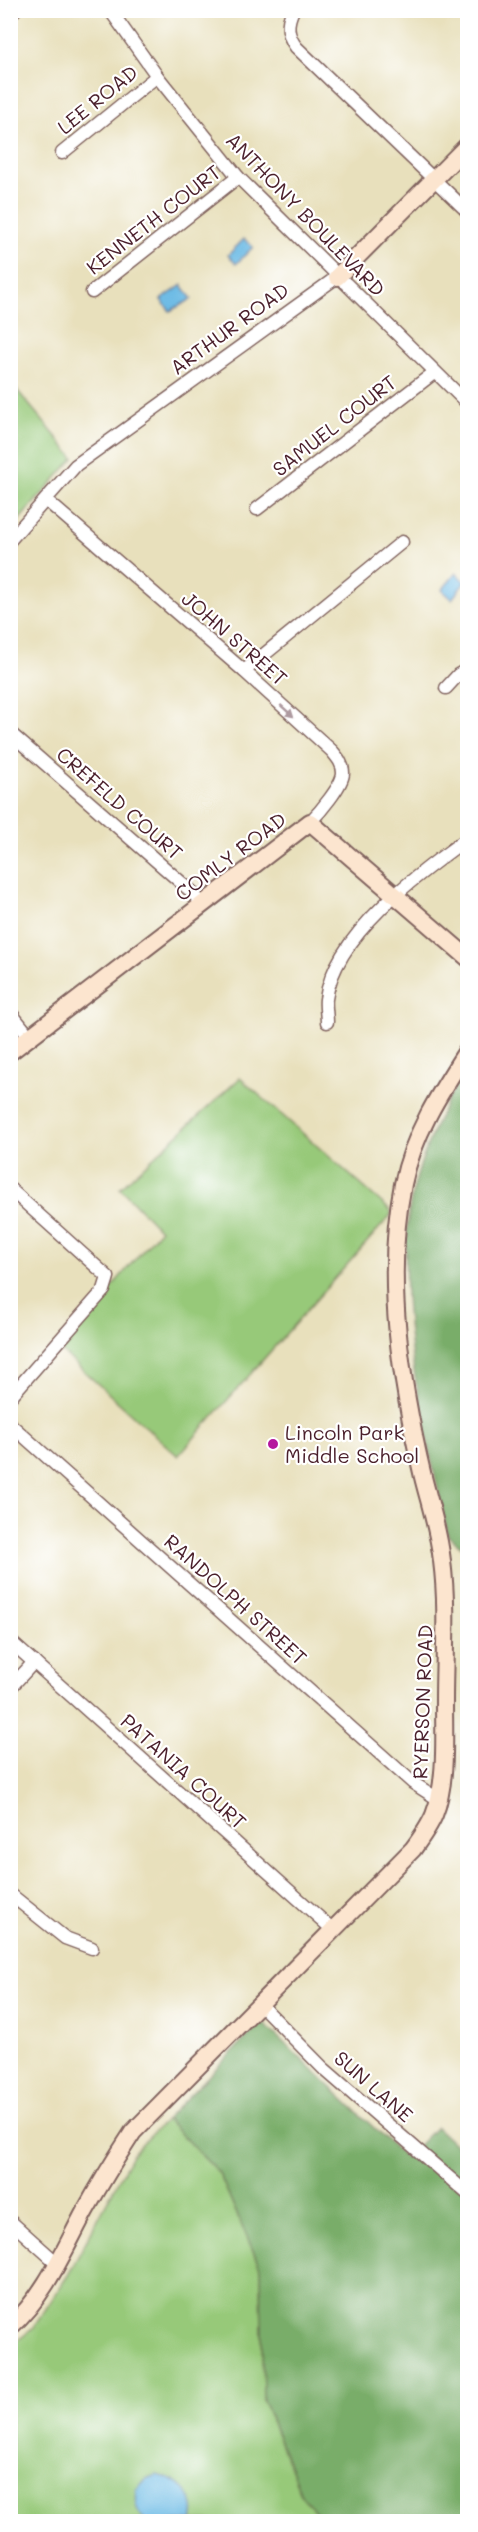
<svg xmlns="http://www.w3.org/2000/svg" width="478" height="2532" font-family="Mali,sans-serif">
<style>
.green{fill:#97c979;stroke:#707452;stroke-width:1.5}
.forest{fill:#79ad69;stroke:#62664a;stroke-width:1.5}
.water{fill:#69b9e4;stroke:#5a6c88;stroke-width:1.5}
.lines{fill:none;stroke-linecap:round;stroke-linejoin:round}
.street-casing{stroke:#81635e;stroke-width:15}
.secondary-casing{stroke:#81635e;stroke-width:20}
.street{stroke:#fff;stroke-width:12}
.secondary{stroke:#fce5cf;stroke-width:16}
.oneway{fill:#ae9aa0}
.poi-dot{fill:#b5179e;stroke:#fff;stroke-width:2}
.labels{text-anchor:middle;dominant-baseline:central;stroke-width:4.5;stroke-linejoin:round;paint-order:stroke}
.street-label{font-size:20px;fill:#4a1f2b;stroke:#fff}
.poi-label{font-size:20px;fill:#4a1f2b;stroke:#fff;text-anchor:start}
</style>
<rect width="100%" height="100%" fill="#fff"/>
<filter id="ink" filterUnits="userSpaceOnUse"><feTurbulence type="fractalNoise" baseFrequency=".0167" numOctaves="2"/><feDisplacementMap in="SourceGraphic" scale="12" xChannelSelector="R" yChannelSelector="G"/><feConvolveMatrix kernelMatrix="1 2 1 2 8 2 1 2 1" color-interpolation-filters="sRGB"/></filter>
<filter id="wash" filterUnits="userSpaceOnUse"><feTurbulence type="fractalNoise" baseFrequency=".008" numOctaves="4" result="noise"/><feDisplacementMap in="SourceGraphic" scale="24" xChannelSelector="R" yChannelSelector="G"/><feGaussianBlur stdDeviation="1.35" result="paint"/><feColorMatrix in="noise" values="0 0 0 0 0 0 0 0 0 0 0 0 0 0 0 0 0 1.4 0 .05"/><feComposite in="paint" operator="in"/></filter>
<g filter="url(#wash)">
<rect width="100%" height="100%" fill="#e8e0bc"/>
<!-- green -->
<g class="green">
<path d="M11 383 74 458 11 529Z"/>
<path d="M240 1078 391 1211V1215L178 1456 59 1349 160 1230 120 1188Z"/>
<path d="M166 2119 219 2173 261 2269 263 2400 302 2496 324 2521H11L10 2347 34 2327 68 2275 133 2153Z"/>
</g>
<!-- forest -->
<g class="forest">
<path d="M467 1067V1551L448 1536C426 1432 396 1326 408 1219 414 1169 440 1108 467 1067Z"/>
<path d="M262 2022 406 2158 436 2127 467 2156V2521H324L302 2496 263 2400 261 2269 219 2173 166 2119Z"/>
</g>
<!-- water -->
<g class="water">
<path d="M244 239 253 247 236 264 228 255Z"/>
<path d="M182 285 192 299 170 311 161 300Z"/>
<path d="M456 573 465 582 452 599 442 590Z"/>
<path d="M156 2475C179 2479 199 2496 192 2521H146C136 2511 134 2503 136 2490L146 2479Z"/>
</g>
</g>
<g filter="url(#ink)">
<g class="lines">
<defs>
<g id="street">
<path d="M110 10 157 76 238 177 468 404"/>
<path d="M293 10C286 24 287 35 296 47L468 212"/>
<path d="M10 14 15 10"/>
<path d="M62 153 157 76"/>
<path d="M92 292 238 177"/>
<path d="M46 500 244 671 332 751C338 758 343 764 343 773 343 785 319 813 310 822"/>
<path d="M257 509 435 372"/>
<path d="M10 540 76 465 337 277"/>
<path d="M244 671 402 542"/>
<path d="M446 688 458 675 468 669"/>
<path d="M10 733 192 892 202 904"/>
<path d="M10 1012 30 1037"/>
<path d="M327 1022C327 1015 325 1006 326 999 334 935 419 873 468 838"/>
<path d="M10 1189 108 1277 104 1290 10 1397"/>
<path d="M10 1424 413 1783 438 1799"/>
<path d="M10 1641 332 1929"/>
<path d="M10 1688 34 1662"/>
<path d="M10 1894 65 1938 92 1948"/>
<path d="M260 2004 323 2068 468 2194"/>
<path d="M10 2221 57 2263"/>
</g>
<g id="secondary">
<path d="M337 277 468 145"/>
<path d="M10 1052 310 822 468 958"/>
<path d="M10 2327C45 2296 64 2250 85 2211 100 2184 116 2158 133 2132L413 1849C421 1838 429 1827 434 1815 447 1783 444 1736 444 1702 444 1655 448 1607 442 1561 439 1532 430 1505 423 1477 401 1383 384 1279 403 1184 413 1134 441 1091 468 1049"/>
</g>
</defs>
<!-- street casing -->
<use href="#street" class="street-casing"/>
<!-- secondary casing -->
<use href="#secondary" class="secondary-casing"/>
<!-- street -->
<use href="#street" class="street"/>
<!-- secondary -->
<use href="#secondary" class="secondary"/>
</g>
<!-- one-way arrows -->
<defs><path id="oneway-solid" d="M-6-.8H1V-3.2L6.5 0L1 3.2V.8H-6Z" transform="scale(1.5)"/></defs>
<use class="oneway" href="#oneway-solid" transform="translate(287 711) rotate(42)"/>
</g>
<!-- markers -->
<circle class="poi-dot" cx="273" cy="1444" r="6"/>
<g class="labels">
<!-- street labels -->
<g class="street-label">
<text transform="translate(97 99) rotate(-39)">LEE ROAD</text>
<text transform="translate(306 214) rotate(46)">ANTHONY BOULEVARD</text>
<text transform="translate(153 219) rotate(-38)">KENNETH COURT</text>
<text transform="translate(229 328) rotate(-36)">ARTHUR ROAD</text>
<text transform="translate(334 425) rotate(-38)">SAMUEL COURT</text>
<text transform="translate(235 638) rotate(41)">JOHN STREET</text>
<text transform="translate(120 803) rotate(41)">CREFELD COURT</text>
<text transform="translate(230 856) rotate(-37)">COMLY ROAD</text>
<text transform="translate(236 1599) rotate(42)">RANDOLPH STREET</text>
<text transform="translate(422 1702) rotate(-88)">RYERSON ROAD</text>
<text transform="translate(184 1771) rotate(42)">PATANIA COURT</text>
<text transform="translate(374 2086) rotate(41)">SUN LANE</text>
</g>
<!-- poi labels -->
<g class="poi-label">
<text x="285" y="1432">Lincoln Park<tspan x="285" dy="23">Middle School</tspan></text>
</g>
</g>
<!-- margin -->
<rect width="478" height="2532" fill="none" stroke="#fff" stroke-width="36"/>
</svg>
